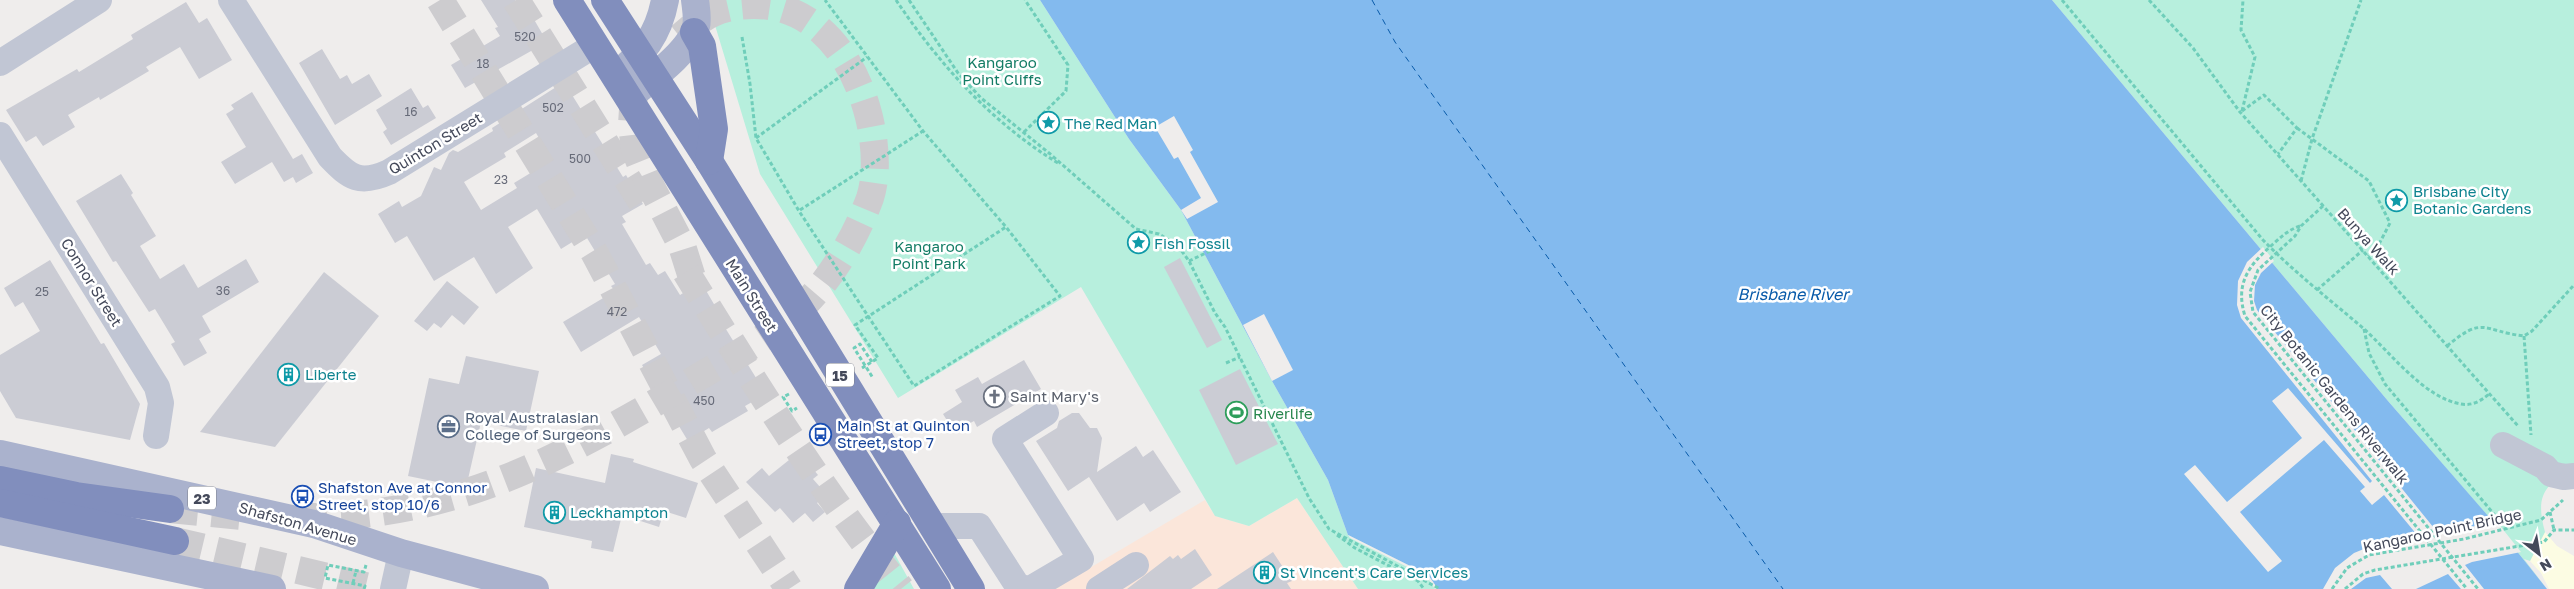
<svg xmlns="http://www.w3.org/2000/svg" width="2574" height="589" font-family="'Golos Text',sans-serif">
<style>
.commercial{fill:#fcfce3}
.medical{fill:#fbe6da}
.green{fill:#b7efdd}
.water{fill:#83baee}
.pier{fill:#efedec}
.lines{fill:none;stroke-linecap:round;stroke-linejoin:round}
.ferry{stroke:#085aa9;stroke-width:1;stroke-dasharray:6 5;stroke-linecap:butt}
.building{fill:#cbccd4;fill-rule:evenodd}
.highway-tunnel{stroke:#cdcccf;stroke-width:28;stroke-dasharray:28 14;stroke-linecap:butt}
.path{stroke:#6fceba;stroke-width:3;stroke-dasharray:4 2.5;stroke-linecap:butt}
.minor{stroke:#c1c6d4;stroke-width:26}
.major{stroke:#aab2cd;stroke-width:28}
.highway{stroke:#818ebd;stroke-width:28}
.labels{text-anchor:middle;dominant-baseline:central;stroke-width:5;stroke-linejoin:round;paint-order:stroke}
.number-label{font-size:12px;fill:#666a78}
.shield{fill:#fff;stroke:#7c808c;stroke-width:1}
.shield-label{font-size:14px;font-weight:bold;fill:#44495a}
.park-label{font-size:15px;fill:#137c65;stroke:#fff}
.culture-label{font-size:15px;fill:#0d838f;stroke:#fff;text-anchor:start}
.street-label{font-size:15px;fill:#44495a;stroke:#fff}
.worship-label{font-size:15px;fill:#5b616d;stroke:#fff;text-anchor:start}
.leisure-label{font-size:15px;fill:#27864d;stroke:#fff;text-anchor:start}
.service-label{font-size:15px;fill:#4e5e75;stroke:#fff;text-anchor:start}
.transit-label{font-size:15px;fill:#164399;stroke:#fff;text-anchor:start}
.water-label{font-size:16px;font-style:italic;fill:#085aa9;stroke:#fff}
</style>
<rect width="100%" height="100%" fill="#efedec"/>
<!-- commercial -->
<path class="commercial" d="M2545 532 2557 546 2574 556V589H2549L2541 573 2530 561Z"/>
<!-- medical -->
<path class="medical" d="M1297 498 1358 589H1054L1205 500 1215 516 1249 526Z"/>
<!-- green -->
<g class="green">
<path d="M710 0H1040L1129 139 1181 210 1272 381 1328 480 1348 535 1428 575 1438 589H1358L1297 498 1249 526 1215 516 1081 287 898 398 760 174 708 2Z"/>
<path d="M2052 0H2574V467C2544 485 2535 496 2545 532L2530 561 2524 559 2547 589 2500 530 2388 401Z"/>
<path d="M893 551 914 589H864Z"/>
</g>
<!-- water -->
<path class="water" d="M1040 0H2052L2388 401 2496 525 2547 589H1438L1428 575 1348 535 1328 480 1272 381 1181 210 1129 139Z"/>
<!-- pier -->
<g class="pier">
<path d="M1174 116 1193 150 1190 152 1218 202 1187 219 1181 210 1201 198 1178 157 1174 159 1155 127Z"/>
<path d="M2263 247 2274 261 2261 273 2255 285 2254 301 2257 310 2438 533 2497 522 2521 552 2472 562 2465 565 2484 589H2461L2448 574 2416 589H2392L2380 575 2366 578 2351 589H2323L2335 568 2354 553 2376 544 2418 536 2384 495 2372 505 2360 491 2365 487 2324 440 2240 512 2282 561 2268 572 2184 474 2195 465 2227 502 2302 438 2272 401 2288 388 2370 483 2372 481 2241 318 2237 305 2238 281 2247 262Z"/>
<path d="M1264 314 1293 370 1272 381 1243 325Z"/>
<path d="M1348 535 1428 575 1438 589H1435L1427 577 1350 538Z"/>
</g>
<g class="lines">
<!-- ferry -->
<path class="ferry" d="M1372 0 1395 42 1783 589"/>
</g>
<!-- building -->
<g class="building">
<path d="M481 0H515L522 12 528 9 547 42 465 88 451 65 500 36 495 28 498 27Z"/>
<path d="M186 2 199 23 207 18 232 60 199 79 180 47 146 67 149 71 100 100 99 97 68 115 75 127 43 146 36 136 26 142 6 110 77 69 79 72 133 39 131 35Z"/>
<path d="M322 49 340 79 347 75 352 84 369 74 382 96 335 125 299 63Z"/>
<path d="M564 82 623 177 626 175 643 204 622 216 626 222 622 224 646 265 650 263 658 275 665 271 680 295 701 282 718 311 716 313 766 394 745 406 748 411 712 432 709 428 688 441 642 365 661 354 639 317 581 352 563 322 615 291 611 286 615 284 587 238 584 240 582 236 561 249 537 209 508 227 533 268 496 294 474 257 434 281 407 236 395 243 378 214 399 201 402 207 421 196 434 167 441 170 449 153 453 150 458 152 493 131 492 128ZM536 133 552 160 514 183 517 188 481 210 464 182 506 157 504 153Z"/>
<path d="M411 88 423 108 428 105 436 118 391 145 383 132 387 129 376 110Z"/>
<path d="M252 92 293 159 302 154 313 173 296 183 293 177 284 182 272 162 235 184 221 162 246 147 226 114 234 109 231 105Z"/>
<path d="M121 174 133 193 131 195 156 236 140 246 160 279 184 264 198 288 246 259 259 282 202 316 211 332 199 339 207 353 184 366 171 344 175 342 155 309 149 312 116 261 113 262 76 201Z"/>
<path d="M1180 258 1222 340 1207 348 1164 267Z"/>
<path d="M50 260 101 344 104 343 140 404 130 440 16 418 0 391V355L40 331 23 302 15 307 4 288Z"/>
<path d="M324 272 379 316 275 447 200 432Z"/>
<path d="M447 281 479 307 464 325 452 315 441 328 434 323 427 331 414 321Z"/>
<path d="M466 356 539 371 526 431 481 422 466 488 408 476 429 378 459 384Z"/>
<path d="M1024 360 1041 389 977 427 974 421 954 432 943 414 962 402 955 390 978 377 982 384Z"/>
<path d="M1240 369 1278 444 1236 465 1199 390Z"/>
<path d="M1072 413H1079L1090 428H1097L1102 438 1097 472 1136 446 1143 457 1153 450 1181 492 1150 512 1144 503 1117 521 1089 477 1068 491 1036 441 1057 428 1059 421Z"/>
<path d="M611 454 634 459 633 462 698 483 686 518 664 511 659 527 622 515 613 552 591 548 592 541 524 527 536 468 605 483Z"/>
<path d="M796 459 800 463 805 459 818 475 813 479 827 495 817 503 825 512 813 522 805 513 793 523 780 508 775 512 746 482 762 468 769 476 789 460 792 463Z"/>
<path d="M1195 549 1212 575 1191 589H1127L1170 556 1173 559 1178 555 1181 559Z"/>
<path d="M1273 552 1292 581 1287 583 1291 589H1217Z"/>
</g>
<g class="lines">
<!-- highway-tunnel -->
<g class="highway-tunnel">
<path d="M440 0 594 252 703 459 789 589"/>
<path d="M516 0 643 204"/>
<path d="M634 93 632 125 635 150 646 177 682 246 695 287"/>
<path d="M686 272C753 381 820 490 901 589"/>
<path d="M170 509 241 516"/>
<path d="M299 517C451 519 561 459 687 384 726 360 774 336 806 303 834 274 856 236 870 198 878 173 875 142 869 117 855 60 817 4 753 5 741 5 725 7 713 13 701 18 690 29 680 37"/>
<path d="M175 541 378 589"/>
</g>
<!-- path -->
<g class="path">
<path d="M896 0C939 64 992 123 1058 163"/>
<path d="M909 0 958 73 981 98 1049 153 1136 229 1159 234 1178 246 1189 261 1215 313 1225 327 1309 498 1329 529 1440 589"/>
<path d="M2062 0 2263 240C2294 272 2329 299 2363 328 2390 352 2424 398 2461 404 2472 406 2481 401 2489 394"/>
<path d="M2149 0 2193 48 2240 112 2518 426"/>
<path d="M742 37 750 84 756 138 799 211 914 386 1060 296 1006 227 923 131 825 0"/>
<path d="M2242 111 2255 57 2241 30 2243 0"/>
<path d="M2242 111 2264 95 2297 128 2278 154"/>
<path d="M2297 128 2369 181 2390 223 2378 246 2368 256"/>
<path d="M1024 132 1066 91 1068 65 1025 0"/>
<path d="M756 138 867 57"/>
<path d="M2301 181 2312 139 2361 0"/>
<path d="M2323 206 2301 226 2295 236 2258 270 2250 292 2253 312 2478 589"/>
<path d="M800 210 923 131"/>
<path d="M2300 226C2288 230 2281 237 2272 245 2248 266 2235 284 2245 316L2467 589"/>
<path d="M1189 261 1225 244"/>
<path d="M2317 290 2363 250"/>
<path d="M2364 329 2369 353 2385 384 2498 519"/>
<path d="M2524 336 2531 435"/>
<path d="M2447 346C2484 315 2482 331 2524 336L2532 331 2574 285"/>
<path d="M872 362 860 344 854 348 873 378"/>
<path d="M1226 363 1240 357"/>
<path d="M862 368 878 358 855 325 1006 227"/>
<path d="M789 394 783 397 792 411 797 408"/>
<path d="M2550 512 2554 530"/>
<path d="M1337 535 1355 548 1418 581 1424 589"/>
<path d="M353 583 356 571"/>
<path d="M364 589 365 586 325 578 328 565 364 572 366 565"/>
<path d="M2332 589 2347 568 2369 555 2464 539 2541 520 2563 500"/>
<path d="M2345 589 2363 574 2375 570 2544 542 2554 530H2574"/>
</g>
<!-- minor -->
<g class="minor">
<path d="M231 0 330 157C350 178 360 185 389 172L595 45"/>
<path d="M0 63 99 0"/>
<path d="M0 135 157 387 161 403 156 436"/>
<path d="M2503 445 2545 467 2551 474 2564 477 2574 476"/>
<path d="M933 526H979L1017 585 1025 589"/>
<path d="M393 589 401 553"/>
<path d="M1030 589 1081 559 1005 439 1046 413"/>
<path d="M1099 589 1136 565"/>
</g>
<!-- major -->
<g class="major">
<path d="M616 76C643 52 658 37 665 0"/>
<path d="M629 97C648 81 690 52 696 27 698 18 696 9 695 0"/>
<path d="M0 454 314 524 401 553 535 589"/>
<path d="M0 531 272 589"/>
</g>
<!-- highway -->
<g class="highway">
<path d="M567 0 937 589"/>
<path d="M605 0 709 161 971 589"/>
<path d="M694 32 702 46 714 129 709 161"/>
<path d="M0 480 76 496 170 509"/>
<path d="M0 503 175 541"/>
<path d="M858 589 897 523"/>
</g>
</g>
<!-- icons -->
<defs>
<symbol id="sight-ring" viewBox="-11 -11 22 22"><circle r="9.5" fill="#fff" stroke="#0f9aa8" stroke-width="1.5"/><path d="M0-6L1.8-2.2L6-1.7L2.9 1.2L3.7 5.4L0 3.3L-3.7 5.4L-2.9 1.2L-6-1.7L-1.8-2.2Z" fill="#0f9aa8"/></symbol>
<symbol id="building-ring" viewBox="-11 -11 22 22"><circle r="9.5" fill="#fff" stroke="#0f9aa8" stroke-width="1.5"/><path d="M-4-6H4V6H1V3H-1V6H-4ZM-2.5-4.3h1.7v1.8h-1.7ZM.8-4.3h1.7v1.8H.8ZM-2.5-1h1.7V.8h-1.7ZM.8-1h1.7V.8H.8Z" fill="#0f9aa8"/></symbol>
<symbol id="church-ring" viewBox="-11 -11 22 22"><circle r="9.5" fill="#fff" stroke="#6b7280" stroke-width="1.5"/><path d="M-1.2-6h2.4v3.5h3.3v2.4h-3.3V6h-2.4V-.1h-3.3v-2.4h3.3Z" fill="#6b7280"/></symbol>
<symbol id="stadium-ring" viewBox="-11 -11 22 22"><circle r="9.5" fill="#fff" stroke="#2e9e5b" stroke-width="1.5"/><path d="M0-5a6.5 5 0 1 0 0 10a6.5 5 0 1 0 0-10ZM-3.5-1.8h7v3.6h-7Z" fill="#2e9e5b"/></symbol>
<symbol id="office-ring" viewBox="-11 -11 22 22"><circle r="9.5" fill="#fff" stroke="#5c6f8a" stroke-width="1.5"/><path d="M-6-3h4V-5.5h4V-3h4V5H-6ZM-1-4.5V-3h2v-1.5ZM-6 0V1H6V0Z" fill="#5c6f8a"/></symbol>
<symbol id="bus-ring" viewBox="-11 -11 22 22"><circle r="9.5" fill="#fff" stroke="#1a4fb4" stroke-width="1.5"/><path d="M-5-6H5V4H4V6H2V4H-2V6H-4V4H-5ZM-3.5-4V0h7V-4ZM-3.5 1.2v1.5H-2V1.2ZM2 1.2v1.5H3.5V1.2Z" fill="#1a4fb4"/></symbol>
</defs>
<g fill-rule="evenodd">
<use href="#sight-ring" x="1036" y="110" width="25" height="25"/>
<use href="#sight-ring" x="2384" y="188" width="25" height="25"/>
<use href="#sight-ring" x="1126" y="230" width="25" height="25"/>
<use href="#building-ring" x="276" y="362" width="25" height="25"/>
<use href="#church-ring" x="982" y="384" width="25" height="25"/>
<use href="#stadium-ring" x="1224" y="400" width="25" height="25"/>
<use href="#office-ring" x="436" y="414" width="25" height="25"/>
<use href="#bus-ring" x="808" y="422" width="25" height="25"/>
<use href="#bus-ring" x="290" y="484" width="25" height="25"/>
<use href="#building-ring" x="542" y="500" width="25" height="25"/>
<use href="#building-ring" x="1252" y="560" width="25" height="25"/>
</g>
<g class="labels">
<!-- number labels -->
<g class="number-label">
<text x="525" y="36">520</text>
<text x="483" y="63">18</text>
<text x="553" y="107">502</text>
<text x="411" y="111">16</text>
<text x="580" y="158">500</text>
<text x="501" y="179">23</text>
<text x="223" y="290">36</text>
<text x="42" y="291">25</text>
<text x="617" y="311">472</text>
<text x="704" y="400">450</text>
</g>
<!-- shield labels -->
<g class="shield">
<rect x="826" y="363.5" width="28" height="23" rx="4"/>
<rect x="188" y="486.5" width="28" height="23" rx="4"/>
</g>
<g class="shield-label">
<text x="840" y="375">15</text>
<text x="202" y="498">23</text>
</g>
<!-- park labels -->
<g class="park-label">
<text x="1002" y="62">Kangaroo<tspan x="1002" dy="17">Point Cliffs</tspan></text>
<text x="929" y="246">Kangaroo<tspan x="929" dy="17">Point Park</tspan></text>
</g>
<!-- culture labels -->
<g class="culture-label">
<text x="1064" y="123">The Red Man</text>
<text x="2413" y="191">Brisbane City<tspan x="2413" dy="17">Botanic Gardens</tspan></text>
<text x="1154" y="243">Fish Fossil</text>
<text x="305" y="374">Liberte</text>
<text x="570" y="512">Leckhampton</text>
<text x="1280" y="572">St Vincent's Care Services</text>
</g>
<!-- street labels -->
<g class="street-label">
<text transform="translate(435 143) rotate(-31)">Quinton Street</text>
<text transform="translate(2369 241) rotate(48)">Bunya Walk</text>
<text transform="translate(92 282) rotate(58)">Connor Street</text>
<text transform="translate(752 295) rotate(58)">Main Street</text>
<text transform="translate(2335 394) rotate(51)">City Botanic Gardens Riverwalk</text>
<text transform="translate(298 523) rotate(16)">Shafston Avenue</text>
<text transform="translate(2442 530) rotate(-12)">Kangaroo Point Bridge</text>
</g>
<!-- worship labels -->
<g class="worship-label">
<text x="1010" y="396">Saint Mary's</text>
</g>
<!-- leisure labels -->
<g class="leisure-label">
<text x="1253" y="413">Riverlife</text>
</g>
<!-- service labels -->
<g class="service-label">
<text x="465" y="417">Royal Australasian<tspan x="465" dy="17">College of Surgeons</tspan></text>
</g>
<!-- transit labels -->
<g class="transit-label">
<text x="837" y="425">Main St at Quinton<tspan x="837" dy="17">Street, stop 7</tspan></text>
<text x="318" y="487">Shafston Ave at Connor<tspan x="318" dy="17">Street, stop 10/6</tspan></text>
</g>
<!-- water labels -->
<g class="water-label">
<text x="1793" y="294">Brisbane River</text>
</g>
</g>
<!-- north arrow -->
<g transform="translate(2539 554) rotate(149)" stroke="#ffffff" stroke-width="4" paint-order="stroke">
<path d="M0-4L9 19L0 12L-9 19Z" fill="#44495a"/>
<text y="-8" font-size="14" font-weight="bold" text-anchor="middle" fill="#44495a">N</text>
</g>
</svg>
